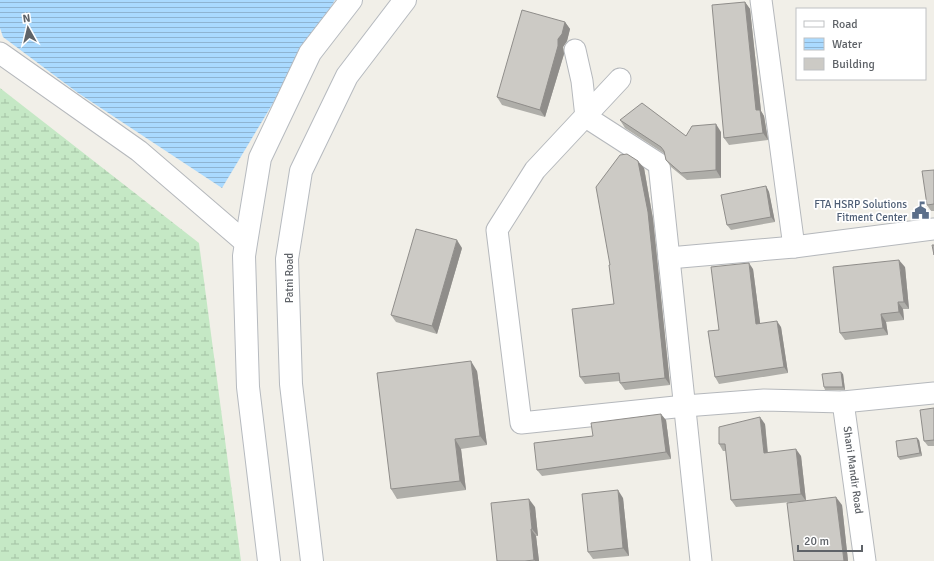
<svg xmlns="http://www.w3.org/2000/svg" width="934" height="561" font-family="Signika,sans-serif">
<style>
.wetland{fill:url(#wetland-marsh)}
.water{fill:url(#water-rules)}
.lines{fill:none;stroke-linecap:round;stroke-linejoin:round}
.street-casing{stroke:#b5b8bc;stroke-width:23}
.secondary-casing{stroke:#b6babf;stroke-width:24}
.street{stroke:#fff;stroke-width:21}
.secondary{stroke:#fff;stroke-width:22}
.wall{fill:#afaea9}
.shaded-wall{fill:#8f8d8a}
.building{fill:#cccac5;stroke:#8f8d8a}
.labels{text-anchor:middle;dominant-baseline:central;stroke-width:3.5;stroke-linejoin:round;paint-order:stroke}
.service-label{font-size:11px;fill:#4e5e75;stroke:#fff;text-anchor:end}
.street-label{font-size:11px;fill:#5f6368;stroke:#fff}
</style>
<defs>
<pattern id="wetland-marsh" width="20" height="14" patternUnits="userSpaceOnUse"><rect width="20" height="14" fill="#c5e8c5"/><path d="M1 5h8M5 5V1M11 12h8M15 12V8" fill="none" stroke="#a3c0a4"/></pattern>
<pattern id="water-rules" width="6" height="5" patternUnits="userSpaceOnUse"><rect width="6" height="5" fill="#aadaff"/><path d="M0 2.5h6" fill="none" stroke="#8eb4d2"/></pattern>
</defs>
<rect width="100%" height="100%" fill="#f1efe8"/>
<!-- wetland -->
<path class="wetland" d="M0 88 199 243 241 561H0Z"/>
<!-- water -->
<path class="water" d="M0 0H335L222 188 78 93 3 37 0 28Z"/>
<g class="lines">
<defs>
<g id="street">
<path d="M761 0 794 247"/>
<path d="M575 50 582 81 586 117 659 164 701 561"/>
<path d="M0 53 139 151 246 243"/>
<path d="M620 79 535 170 497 230 521 423 685 406 764 400 843 402 934 393"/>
<path d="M669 258 794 247 934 229"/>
<path d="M843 402 865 561"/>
</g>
<g id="secondary">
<path d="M269 561 248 387 244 256 246 243 260 158 310 53 351 0"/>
<path d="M312 561 291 384 287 259 301 171 347 76 405 0"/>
</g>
</defs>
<!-- street casing -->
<use href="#street" class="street-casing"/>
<!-- secondary casing -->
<use href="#secondary" class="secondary-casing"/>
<!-- street -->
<use href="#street" class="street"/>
<!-- secondary -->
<use href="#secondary" class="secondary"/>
</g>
<!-- wall -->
<g class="wall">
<path d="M745 2 750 9 761 111 764 116 768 140 729 145 724 138Z"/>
<path d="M565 22 570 29 567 41 563 47 564 54 545 117 502 105 497 97Z"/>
<path d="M620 120 686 136 721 132V178L687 180 671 167 666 160 665 154 625 128Z"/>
<path d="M644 168 653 219 670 385 625 390 620 383V381L585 384 580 377 614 304 610 265Z"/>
<path d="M934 170V211H931L927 205Z"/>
<path d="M766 186 769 192 775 222 731 230 727 225Z"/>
<path d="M462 248 437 334 396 322 391 315Z"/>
<path d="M905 267 909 309H903L904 320 886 322 888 335 845 340 840 333Z"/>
<path d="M753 269 760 323 781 327 788 373 719 384 715 377 719 330Z"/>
<path d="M477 371 487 445 461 449 466 490 397 499 391 489Z"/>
<path d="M843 374 845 390H825L824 387Z"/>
<path d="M934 408V446H928L924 441Z"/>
<path d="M666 420 671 459 542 476 537 470 593 436Z"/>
<path d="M765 424 768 452 801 456 806 501 842 505 848 561H794L802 501 736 507 731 500 726 451H723L719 444Z"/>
<path d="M919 440 922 456 900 460 898 457Z"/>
<path d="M623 498 629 556 593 559 588 552Z"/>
<path d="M535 507 538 536H536L539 561H497Z"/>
</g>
<!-- shaded-wall -->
<g class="shaded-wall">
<path d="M745 2 750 9 761 111 764 116 768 140 763 133 756 110Z"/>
<path d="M565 22 570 29 567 41 563 47 564 54 545 117 540 110 558 39Z"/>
<path d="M716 124 721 132V178L716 170Z"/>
<path d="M638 161 644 168 653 219 670 385 665 378Z"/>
<path d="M766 186 769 192 775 222 771 217Z"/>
<path d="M457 240 462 248 437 334 432 326Z"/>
<path d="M899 260 905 267 909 309 904 302Z"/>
<path d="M749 263 753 269 761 330 756 324Z"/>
<path d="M898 302 903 309 904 320 899 312Z"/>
<path d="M881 314 886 322 888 335 883 328Z"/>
<path d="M777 321 781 327 788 373 784 367Z"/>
<path d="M471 361 477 371 487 445 480 436Z"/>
<path d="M841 372 843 374 845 390 843 387Z"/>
<path d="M661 414 666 420 671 459 666 452Z"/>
<path d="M760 417 765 424 768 459 764 453Z"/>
<path d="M917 438 919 440 922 456 920 453Z"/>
<path d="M455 439 461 449 466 490 460 481Z"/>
<path d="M796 449 801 456 806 501 801 494Z"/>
<path d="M618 490 623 498 629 556 623 548Z"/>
<path d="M836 497 842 505 848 561H844Z"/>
<path d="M529 499 535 507 538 536 532 529Z"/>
<path d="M531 529 536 536 539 561H535L534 560Z"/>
</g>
<!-- building -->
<g class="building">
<path d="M745 2 756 110H760L763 133 724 138 712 5Z"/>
<path d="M522 10 565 22 562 34 558 39V46L540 110 497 97Z"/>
<path d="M642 103 686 136 692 126 716 124V170L681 173 666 160 664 151 661 147 620 120Z"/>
<path d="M627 154 638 161 648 212 665 378 620 383 619 373 580 377 572 309 614 304 609 265H610L596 187 620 155Z"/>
<path d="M934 170V204L927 205 922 171Z"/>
<path d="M766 186 771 217 727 225 721 195Z"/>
<path d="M416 229 457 240 432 326 391 315Z"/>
<path d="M932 245H934V255Z"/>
<path d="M899 260 904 302H898L899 312 881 314 883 328 840 333 833 267Z"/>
<path d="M749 263 756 324 777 321 784 367 715 377 708 331 719 330 711 267Z"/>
<path d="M471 361 480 436 455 439 460 481 391 489 377 373Z"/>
<path d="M841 372 843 387H824L822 374Z"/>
<path d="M934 408V440L924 441 920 410Z"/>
<path d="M661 414 666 452 537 470 534 443 593 436 591 423Z"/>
<path d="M760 417 764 453 796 449 801 494 731 500 725 444H719V427Z"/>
<path d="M917 438 920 453 898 457 896 441Z"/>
<path d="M618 490 623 548 588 552 582 494Z"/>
<path d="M836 497 844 561H794L787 503Z"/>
<path d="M529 499 532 529H531L534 560 525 561H497L491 503Z"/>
</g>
<!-- icons -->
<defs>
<symbol id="civic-bare" viewBox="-9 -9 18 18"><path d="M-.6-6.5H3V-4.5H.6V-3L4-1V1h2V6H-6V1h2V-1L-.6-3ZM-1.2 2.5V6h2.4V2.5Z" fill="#5c6f8a" stroke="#fff" stroke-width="2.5" paint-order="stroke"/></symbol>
</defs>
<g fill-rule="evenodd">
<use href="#civic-bare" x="908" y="198" width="25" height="25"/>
</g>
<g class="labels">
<!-- service labels -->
<g class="service-label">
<text x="907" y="204">FTA HSRP Solutions<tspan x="907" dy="13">Fitment Center</tspan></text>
</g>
<!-- street labels -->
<g class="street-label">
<text transform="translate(289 278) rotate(-90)">Patni Road</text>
<text transform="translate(853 470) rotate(82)">Shani Mandir Road</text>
</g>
</g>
<!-- legend -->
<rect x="796" y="8" width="130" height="72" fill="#ffffff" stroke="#bfc1c3"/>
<rect x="804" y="21" width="20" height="6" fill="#ffffff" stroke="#bfc1c3"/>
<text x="832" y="28" font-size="12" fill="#5f6368">Road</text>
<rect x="804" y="38" width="20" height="12" fill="url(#water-rules)" stroke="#bfc1c3"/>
<text x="832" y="48" font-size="12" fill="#5f6368">Water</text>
<rect x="804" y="58" width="20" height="12" fill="#cccac5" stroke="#bfc1c3"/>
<text x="832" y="68" font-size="12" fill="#5f6368">Building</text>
<!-- north arrow -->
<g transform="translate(28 28) rotate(352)" stroke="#ffffff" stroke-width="3" paint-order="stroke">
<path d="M0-3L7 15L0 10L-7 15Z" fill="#5f6368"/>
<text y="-6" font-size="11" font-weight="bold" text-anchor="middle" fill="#5f6368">N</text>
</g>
<!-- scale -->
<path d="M798 545v6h64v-6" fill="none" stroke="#5f6368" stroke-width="2"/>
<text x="804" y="545" font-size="12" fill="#5f6368" stroke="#ffffff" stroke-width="3" paint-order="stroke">20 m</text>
</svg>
